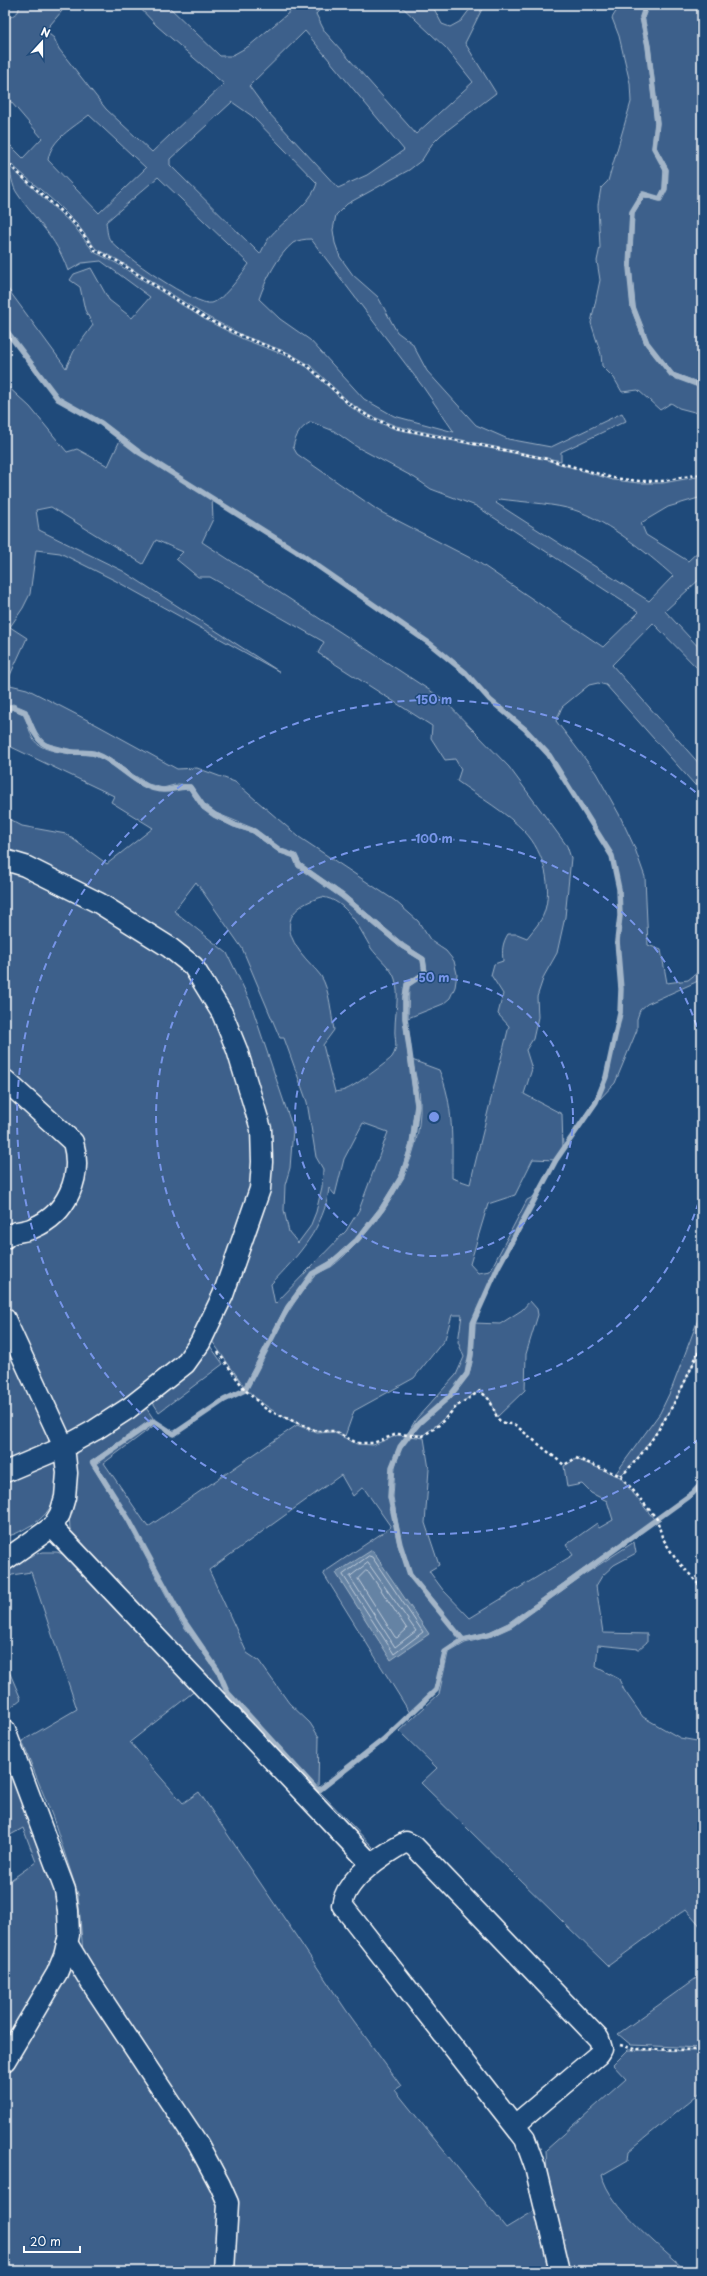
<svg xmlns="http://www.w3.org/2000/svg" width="707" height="2276" font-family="'Playpen Sans',sans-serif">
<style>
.green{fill:#3c618b;stroke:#9eb0c5;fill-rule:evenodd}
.water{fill:#6583a4;stroke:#a3b5c8}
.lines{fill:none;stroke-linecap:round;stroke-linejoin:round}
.shore{stroke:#c1cddb;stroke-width:1}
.stream{stroke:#a3b5c8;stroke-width:5.5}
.minor-casing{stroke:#fff;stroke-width:23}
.path{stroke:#fff;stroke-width:2.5;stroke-dasharray:3 3;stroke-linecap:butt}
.minor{stroke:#1f4a7a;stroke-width:20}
.ring{fill:none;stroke:#7795e8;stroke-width:2;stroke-dasharray:7 5}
.centre{fill:#7795e8;stroke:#1f4a7a;stroke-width:2}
.ring-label{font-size:12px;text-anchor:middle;font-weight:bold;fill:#7795e8;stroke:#1f4a7a;stroke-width:3;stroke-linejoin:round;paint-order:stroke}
</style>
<rect width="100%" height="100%" fill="#1f4a7a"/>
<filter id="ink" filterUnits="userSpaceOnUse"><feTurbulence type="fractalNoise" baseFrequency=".025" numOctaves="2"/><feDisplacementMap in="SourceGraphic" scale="8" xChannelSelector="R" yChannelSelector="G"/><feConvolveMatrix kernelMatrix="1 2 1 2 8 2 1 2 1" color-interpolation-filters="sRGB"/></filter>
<g filter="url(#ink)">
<!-- green -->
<g class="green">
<path d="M20 5H67L45 31 54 38 59 49 106 109 152 152 224 84 157 26 137 5H167L220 56H231L249 46 298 5H324L316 14 325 32 416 134 473 82 446 48 400 5H432L442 24 450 27 461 21 473 5H484L465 43 496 93 441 135 432 144 422 160 409 170 347 204 336 215 333 230 335 243 340 257 353 275 378 297 397 332 412 343 427 371 476 425 508 439 551 447 622 413 626 421 561 452V461L396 426 369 415 350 403 310 365 289 353 244 336 206 316 118 260 96 249 77 224 56 203 5 159V140L23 158 42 138 5 95V21L18 12ZM305 31 404 150 367 175 338 188 268 112 249 86ZM232 102 252 116 317 183C312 204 282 221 269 238 265 243 263 249 260 254L170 165V159ZM89 115 146 168 99 213 48 160C51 139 73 128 89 115ZM158 177 249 264C242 274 223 300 212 303 196 307 120 254 110 240 107 236 107 228 106 222ZM311 239 423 387 454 432 394 416 364 399 310 340 280 319 259 299C265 281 278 255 293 243 298 240 305 239 311 239Z"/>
<path d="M620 5H645L640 17 646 46 655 123 652 148 664 170 663 189 659 197 642 192 630 212 628 267 631 308 645 344 671 376 698 386 700 383 673 373 649 343 635 307 631 267 634 213 644 197 661 201 666 190 668 169 656 147 659 123 650 46 644 18 649 5H702V414L679 408 671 403 660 410 638 390 622 392 614 378 602 366 601 354 591 323 600 280 597 261 600 247 598 205 601 188 608 181 631 102 630 83 619 36 612 18Z"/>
<path d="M9 166 74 226 94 252 116 263 204 319 243 339 287 356 307 367 348 405 367 418 395 429 543 459 613 480 639 483H663L702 476V497L668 507 641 523 646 535 688 561 702 548V577L665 611 702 651V673L653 623 612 665 702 767V793L606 685 598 683 589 685 562 707 556 721 596 773 619 814 634 846 645 877 648 945 661 950 667 983 688 980 702 969V977L696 982 647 1004 640 1010 637 1019V1030L615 1083 597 1102 607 1078 622 1013V989L619 942 621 916 620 889 613 855 550 754 526 728 491 699 467 672 429 642 296 550 141 452 101 421 58 398 5 327V285L66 368 74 351 93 325 85 310 80 287 70 280 74 274 91 268 109 300 132 318 150 297 101 261 82 263 68 271C55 234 37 223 17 193 12 186 11 174 9 166ZM311 422 334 431 357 447 415 478 431 489 476 506 639 612 603 647 478 562 379 511 297 454 293 447C296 435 300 428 311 422ZM500 499C522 502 545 503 567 508 600 515 648 553 673 576L649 601 496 503Z"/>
<path d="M5 384 30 407 67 452 77 449 108 466 121 438 140 454 212 498 213 519 202 542 443 699 509 767 567 846 571 858 565 917 557 953 544 976 537 997 538 1017 533 1039 526 1050 532 1069 524 1094 562 1114 563 1149 556 1160 533 1159 515 1195 488 1204 470 1264 478 1273 490 1271 527 1200 535 1196 498 1267 496 1275 472 1323 471 1354 466 1374 450 1395 408 1433 416 1419 456 1375 464 1357 458 1342 462 1315H452L445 1339 414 1378 354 1411 345 1436C329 1427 329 1434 316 1430 289 1423 266 1408 247 1390 266 1351 285 1311 313 1278 317 1273 325 1270 331 1267 338 1262 345 1255 351 1249 392 1209 427 1149 419 1090 417 1080 414 1070 412 1060L439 1070C454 1103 452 1143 452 1178L470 1184 509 1026 498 1014 503 994 491 975 494 964 503 961C502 950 502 944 508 934H517L527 938C533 930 541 922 544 913 553 887 544 852 525 832 506 812 479 797 457 781L461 769 455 759 445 760 431 738 432 726 318 653 324 642 210 577H198L176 559 183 552 156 540 143 564 51 507 36 510 39 530 123 571 280 672 116 581 60 553 36 550 30 594 23 608 10 627 27 638 6 684 27 689 97 725 177 769 197 768 235 782 299 837 394 900 418 921 431 941 446 951 454 961 457 974 455 987 450 998 443 1004 408 1018 409 986 427 974 425 958 404 944 344 894 301 864 296 854 282 850 255 829 216 813 205 806 191 785 178 784 163 788 148 784 97 752 72 750 45 743 37 735 27 710 13 704 5 706Z"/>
<path d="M12 709 23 714C27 721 29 729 32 737 41 756 78 752 95 756 111 760 130 782 147 788 165 795 172 787 189 789L202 809 213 817 234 827 253 833 280 853 293 857 297 867 341 898 401 948 421 960 423 972 405 983 403 997V1018L415 1105 410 1144 400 1175 380 1207 355 1239 329 1262 311 1273 286 1306 244 1386 207 1334 254 1215 263 1129 195 965 5 858V817L22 826 66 834 107 864 153 828 111 802 114 796 5 744V711ZM196 882 242 948 280 1038H284L307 1102 316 1157 323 1169 322 1187 316 1212 310 1227 298 1243 289 1232 284 1210 285 1185 290 1168 293 1129 250 1001 227 953 174 911ZM322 897C347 900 359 928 371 948 378 958 392 968 395 979 400 996 395 1012 395 1028 394 1039 399 1047 392 1057 388 1062 353 1087 347 1089 344 1091 339 1091 335 1092L323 1045 334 1030C331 1013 330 991 321 976 315 968 307 961 301 953 279 924 290 906 322 897ZM363 1123 388 1132 359 1210 346 1231 275 1304 271 1284C297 1257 325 1227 329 1188L335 1195 344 1159Z"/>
<path d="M5 862 24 868 191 968 249 1095 258 1189 183 1363 75 1437 66 1428 5 1310V1244L49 1224 81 1155 5 1075Z"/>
<path d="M5 1085 72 1156 56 1209 5 1232Z"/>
<path d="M530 1301 537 1309 538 1315 526 1354 525 1390 497 1417 491 1401 480 1391C458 1401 443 1422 423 1435L411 1434C429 1414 454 1399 467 1376 476 1361 473 1339 474 1323L500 1324 522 1310Z"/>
<path d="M702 1309C702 1319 704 1333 701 1342 690 1381 651 1448 621 1475L616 1473 660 1413 672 1388Z"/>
<path d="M5 1329 50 1431 48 1445 5 1470Z"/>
<path d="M205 1339 223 1364 159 1412 148 1395Z"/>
<path d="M142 1402 153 1418 90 1462 126 1520 180 1621 218 1674 225 1694 318 1794 321 1793 373 1847 368 1852 128 1598 70 1530 69 1511 71 1454Z"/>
<path d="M155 1423 156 1424 104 1463 148 1527 297 1425 317 1433 333 1432 357 1444 373 1445 398 1435 407 1436 399 1445 391 1467 389 1497 398 1545 409 1576 461 1640 444 1651 434 1690 410 1713 323 1573 391 1527 363 1487 353 1496 341 1475 209 1570 247 1653 259 1661 289 1703 310 1723 319 1737 318 1789 229 1692 221 1672 183 1618 130 1519 95 1462Z"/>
<path d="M410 1436 424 1438 429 1469 425 1523 439 1565 429 1571 443 1590 470 1618 573 1555 566 1545 597 1523 599 1528 613 1520 607 1501 591 1493 582 1484 567 1487 564 1466 576 1459 620 1477 654 1519 508 1623 489 1632 463 1638 411 1574 401 1542 393 1497 395 1467 401 1447Z"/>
<path d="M61 1453C57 1484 60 1511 28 1527 21 1531 13 1536 5 1536V1475Z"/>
<path d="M634 1542 636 1553 614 1565 602 1576 596 1586 603 1633 647 1634V1642L639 1649 598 1645 596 1667 619 1679 624 1690 643 1717 680 1738 697 1741 702 1732V1928L686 1909 608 1966 421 1783 437 1768 399 1731 439 1694 448 1653 465 1643 492 1636 512 1627 585 1574Z"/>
<path d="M43 1552H57L68 1556 196 1690 130 1742 183 1803 199 1792 346 2010 401 2086 395 2090 506 2228 534 2211 551 2271H232L238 2205 237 2197 222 2169 83 1953 78 1894 53 1818 22 1741 77 1709 31 1572 12 1575 5 1581V1570L21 1559Z"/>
<path d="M5 1662 21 1699 10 1708 5 1696Z"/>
<path d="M5 1760 63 1907 60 1949 5 2051V1884L36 1862 23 1828 5 1838Z"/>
<path d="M72 1966 135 2061 221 2199 219 2271H8L5 2267V2079L67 1970Z"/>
<path d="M702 1974V2048L631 2045 618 2034Z"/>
<path d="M628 2050 702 2051V2091L629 2151 628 2160 602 2175C608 2206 663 2249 686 2271H570L547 2174 546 2150 626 2079 613 2065Z"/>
</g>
<!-- water -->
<path class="water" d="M372 1550 429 1634 391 1660 336 1573Z"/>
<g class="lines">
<!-- shore -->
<g class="shore">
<path d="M369 1556 372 1557 423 1632 394 1654 343 1575Z"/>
<path d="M368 1563 416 1631 395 1647 350 1577Z"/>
<path d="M366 1571 369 1572 407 1629 397 1638 395 1637 358 1579Z"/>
</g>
<!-- stream -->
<g class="stream">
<path d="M646 5 642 17 648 46 657 123 654 148 666 170 665 189 660 199 643 194 632 212 629 267 633 307 647 343 672 375 699 385"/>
<path d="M5 329 58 399 101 423 140 453 296 551 429 643 466 673 490 700 525 729 549 755 612 856 619 889 620 916 617 941 621 989 620 1013 606 1077 596 1102 556 1160 498 1267 473 1323 471 1354 467 1374 450 1396 419 1423 409 1435 400 1447 392 1467 390 1497 400 1544 410 1575 463 1640 490 1634 510 1625 693 1493 702 1483"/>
<path d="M5 709 13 707 25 712C38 741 37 747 72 752 79 753 89 751 96 754 118 761 138 790 163 790 171 791 178 786 190 787L204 807 215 815 235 825 254 831 281 851 295 856 299 865 343 896 402 946 423 959 425 973 407 985 405 997V1018L417 1105 412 1145 402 1176 382 1209 357 1240 330 1264 312 1274 288 1307 245 1390 224 1400 174 1434 154 1421 93 1463 129 1520 182 1618 219 1672 228 1693 318 1791 383 1740 436 1690 445 1652 463 1640"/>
</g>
<defs>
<g id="minor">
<path d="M5 860 25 866 99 903 169 947 193 966 222 1013 237 1050 261 1129 262 1162 260 1189 223 1295 200 1343 185 1364 129 1408 95 1430 64 1447 5 1472"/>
<path d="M5 1080 73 1142C83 1177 67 1214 33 1228 23 1233 13 1230 5 1238"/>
<path d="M5 1319 64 1447 67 1473 65 1497 60 1514 52 1527 5 1560"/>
<path d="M52 1527 371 1864"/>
<path d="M5 1730 65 1890 68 1911 69 1935 64 1956 57 1973 5 2061"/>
<path d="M67 1943 90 1981 198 2144 220 2185 228 2203 224 2271"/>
<path d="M515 2125 598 2055 602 2049 599 2039 414 1846 406 1842C384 1854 346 1878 342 1905L525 2139 535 2167 560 2271"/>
</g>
</defs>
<!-- minor casing -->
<use href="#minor" class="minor-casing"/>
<!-- path -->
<g class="path">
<path d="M5 161 76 225 95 250 117 261 205 318 244 337 288 354 308 366 349 404 368 416 396 428 543 458 613 478 639 481H662L702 474"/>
<path d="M218 1352 245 1390 267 1410 317 1431H334L357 1443H373L397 1434 423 1436 439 1425 457 1406 480 1391C484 1395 489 1398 491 1403 498 1417 495 1424 514 1424L564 1465 576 1458 621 1476C656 1444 684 1387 702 1343"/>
<path d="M621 1476 657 1519 662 1537 675 1558 702 1588"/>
<path d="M620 2045 634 2049 702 2050"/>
</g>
<!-- minor -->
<use href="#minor" class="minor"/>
</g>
</g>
<!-- distance rings -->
<g class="ring">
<circle cx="434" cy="1117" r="139"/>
<path d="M702 1191A278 278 0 1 1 702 1043"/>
<path d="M699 1439A417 417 0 1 1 699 795"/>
</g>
<circle cx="434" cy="1117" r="6" class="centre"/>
<g class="ring-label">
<text x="434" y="704">150 m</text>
<text x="434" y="843">100 m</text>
<text x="434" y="982">50 m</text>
</g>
<!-- margin -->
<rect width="707" height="2276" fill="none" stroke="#1f4a7a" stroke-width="20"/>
<rect x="10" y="10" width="687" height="2256" fill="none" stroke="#fff" stroke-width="1.5" filter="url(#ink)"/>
<!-- north arrow -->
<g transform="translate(42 42) rotate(21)" stroke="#1f4a7a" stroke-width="3" paint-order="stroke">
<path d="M0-3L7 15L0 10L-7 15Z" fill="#ffffff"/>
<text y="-6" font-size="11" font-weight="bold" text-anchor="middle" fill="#ffffff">N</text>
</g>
<!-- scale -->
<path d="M24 2246v6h56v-6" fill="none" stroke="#ffffff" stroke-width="2"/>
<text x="30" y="2246" font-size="12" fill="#ffffff" stroke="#1f4a7a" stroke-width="3" paint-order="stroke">20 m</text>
</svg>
